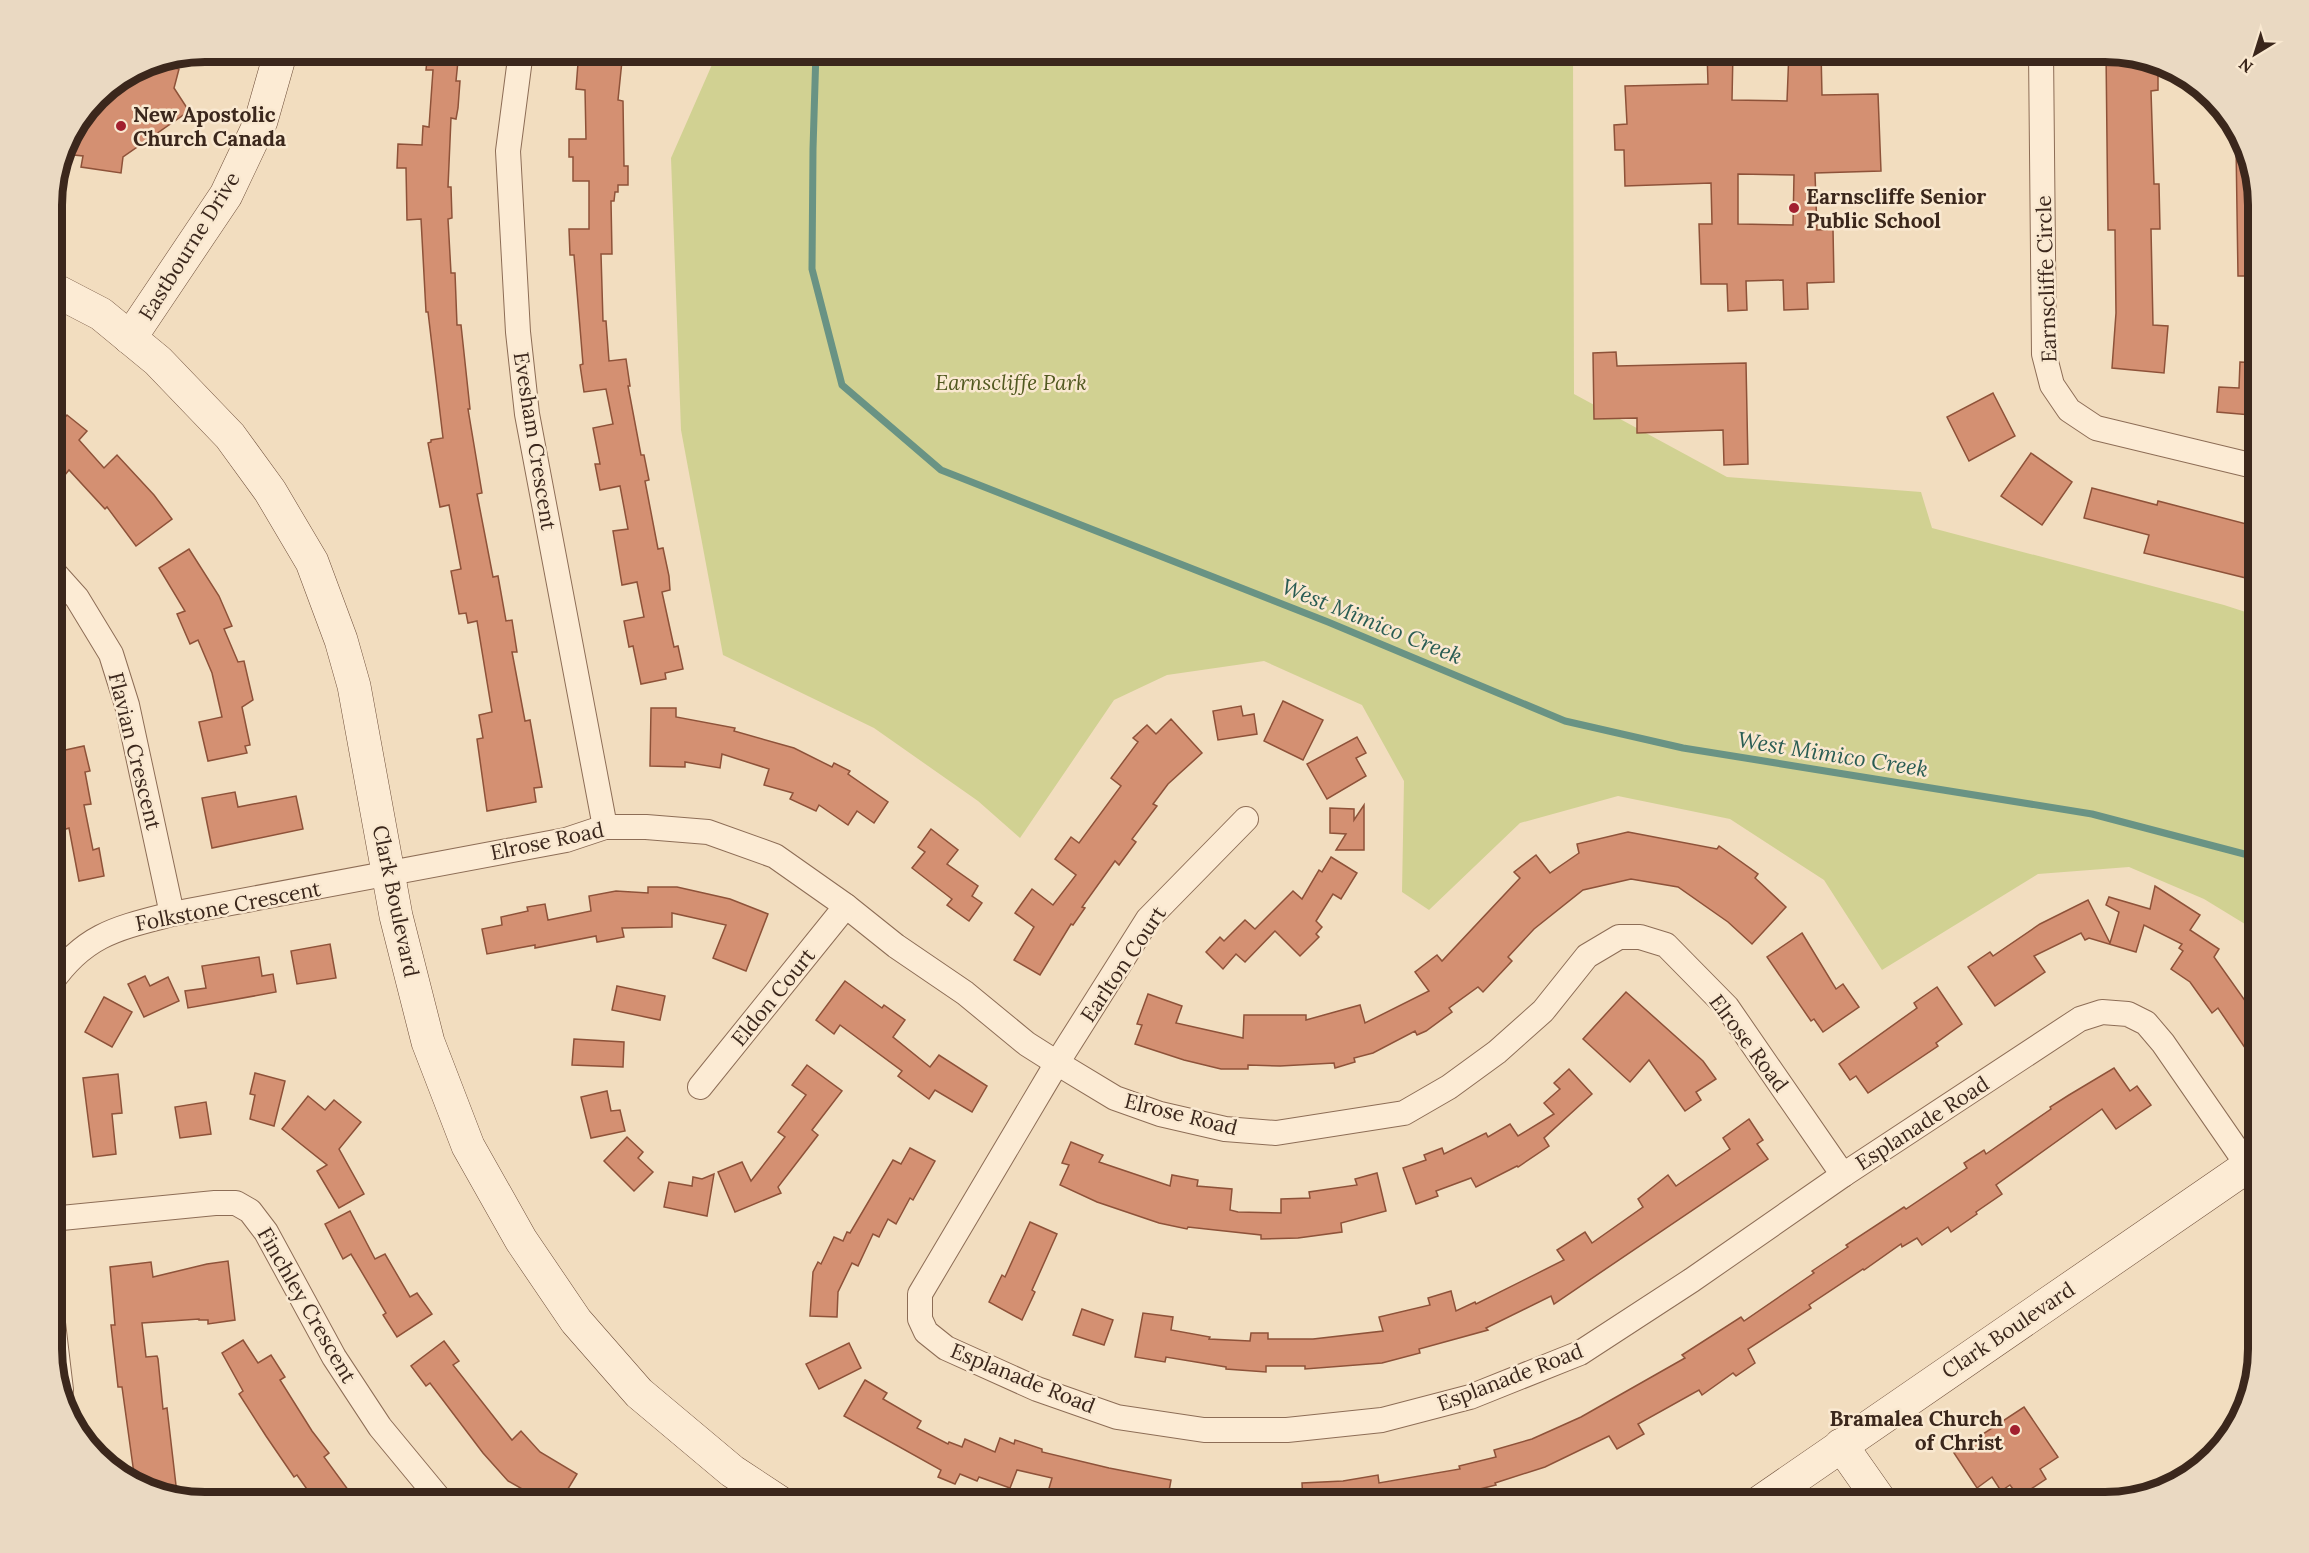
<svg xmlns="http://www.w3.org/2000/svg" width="2309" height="1553" font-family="Lora,serif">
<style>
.green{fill:#d1d192}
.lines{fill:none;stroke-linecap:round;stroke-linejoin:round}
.stream{stroke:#699384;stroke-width:7}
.building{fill:#d49072;stroke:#8e5239;stroke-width:1.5;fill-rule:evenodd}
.street-casing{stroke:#8d6d56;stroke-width:26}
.secondary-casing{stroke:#6e4e39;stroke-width:34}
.street{stroke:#fcebd4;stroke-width:24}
.secondary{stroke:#fcebd4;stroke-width:33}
.poi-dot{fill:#a2202f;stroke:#f9e8d0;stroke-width:2}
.labels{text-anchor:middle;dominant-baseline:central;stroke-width:5;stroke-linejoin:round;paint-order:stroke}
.poi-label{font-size:21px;font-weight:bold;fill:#3b271c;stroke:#f9e8d0;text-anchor:start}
.street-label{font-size:21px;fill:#3b271c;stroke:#f9e8d0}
.park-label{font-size:21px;font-style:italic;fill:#515920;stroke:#f9e8d0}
.water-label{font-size:22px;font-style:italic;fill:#295c53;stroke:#f9e8d0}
.rim{fill:none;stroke:#3b271c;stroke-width:8}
</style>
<rect width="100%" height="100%" fill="#f2ddbf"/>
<!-- green -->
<path class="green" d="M718 51H1573L1574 394 1727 477 1921 492 1932 528 2224 605 2258 616V932L2204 899 2129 867 2038 874 1882 970 1824 880 1730 819 1618 796 1520 823 1429 910 1402 892 1404 781 1362 705 1264 661 1167 675 1114 700 1020 838 978 801 874 728 723 655 681 430 671 158Z"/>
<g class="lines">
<!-- stream -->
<path class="stream" d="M816 51 813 149 812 269 842 385 941 470 1328 622 1565 721 1683 748 2092 814 2248 855 2258 862"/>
</g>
<!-- building -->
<g class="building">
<path d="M428 51H459L456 81H460L458 108 456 119 451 118 448 187H451L452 218 448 219 451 273H455L457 325H461L470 409H468L482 493 477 494 493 577 498 576 506 621 512 620 517 652H512L525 721 530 720 542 787 534 788 536 802 487 811 477 739 483 738 479 715 492 712 477 621 468 623 466 613 459 614 451 571 461 569 449 505 440 507 428 443 431 442V440L443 438 428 312H426L421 219 407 220 406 168H397L398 144 422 145 423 126 429 127 433 70H426Z"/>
<path d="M584 51H623L618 100 623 101 624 166H628V185H618V192H615L614 201H611L612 254H601L603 321H606L609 361 626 359 630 386H628L641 455H644L649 480 645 481 658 549 663 548 669 576 670 590 662 592 674 647 678 646 683 669 665 673 666 679 641 684 633 646 629 647 624 621 644 617 637 582 622 585 613 531 628 529 620 486 600 490 595 464H600L593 428 613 424 606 389 584 392 580 365 583 364 574 255H570L569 229H589V181H573V157H569V139H586L585 90 576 89 578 63H583Z"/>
<path d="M1707 51H1733L1732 100 1787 101 1789 51H1821L1822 95 1878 94 1881 171 1815 173 1817 230 1833 229 1834 282 1807 283 1808 309 1784 310 1783 280 1746 281 1747 310 1728 311 1727 284H1701L1699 224H1712L1711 183 1625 186 1624 150H1615L1614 125 1627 124 1625 86 1708 84ZM1738 174 1794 175 1793 225 1738 224Z"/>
<path d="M2106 52 2158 67V90L2151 91 2154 184H2159L2160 229H2151L2153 325 2168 326 2164 373 2112 368 2116 313 2115 230H2108Z"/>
<path d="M154 61 157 64 179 69 174 88 189 111 123 157 121 173 81 167 83 156 74 155 76 145 65 143 96 96 146 63Z"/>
<path d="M2236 145H2242L2258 204V276H2238Z"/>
<path d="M1616 352 1617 366 1746 363 1748 464 1724 465 1723 430 1637 433V418L1594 419 1593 353Z"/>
<path d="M2240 362 2258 363V409L2252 408 2251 415 2217 412 2219 387 2239 388Z"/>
<path d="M1993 393 2015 436 1969 461 1947 417Z"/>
<path d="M67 415 87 431 79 440 104 468 117 455 154 495 172 519 136 546 107 507 105 509 69 470 51 492V433Z"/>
<path d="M2031 453 2072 482 2042 525 2001 496Z"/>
<path d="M2092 488 2157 505 2158 501 2258 527V581L2144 553 2149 535 2084 518Z"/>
<path d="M189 549 219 596 232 626 224 629 238 662 244 661 253 700 242 707 250 745 245 746 247 753 208 761 199 722 222 717 212 673 198 640 190 644 177 614 185 611 159 568Z"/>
<path d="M1283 701 1323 720 1303 760 1264 741Z"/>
<path d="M1241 706 1243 716 1254 714 1257 734 1218 740 1213 711Z"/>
<path d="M651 708H676V717L735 728 734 731 794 748 832 767 834 763 850 771 848 774 888 802 874 823 857 811 848 825 819 805 816 811 790 799 793 793 764 785 769 769 722 754 720 768 685 762V767L650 766Z"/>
<path d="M1171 719 1202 753 1168 784 1153 804 1157 806 1132 839 1136 842 1119 865 1115 861 1082 907 1085 908 1073 925 1071 924 1040 975 1014 960 1034 927 1015 913 1032 889 1053 905 1076 875 1055 859 1071 837 1079 843 1121 786 1111 778 1138 742 1133 738 1147 725 1156 734Z"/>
<path d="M1357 737 1366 753 1356 758 1366 776 1327 799 1307 764Z"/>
<path d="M84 746 90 771 85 772 91 804 84 805 93 850 99 848 104 876 79 881 69 828 63 830 51 771V753Z"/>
<path d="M235 792 238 807 296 796 303 829 212 848 202 798Z"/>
<path d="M1364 805V850H1336L1346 834 1330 833V808L1354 809V820Z"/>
<path d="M931 829 958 850 947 864 978 886 972 896 982 903 969 921 947 905 952 899 912 868 925 852 918 847Z"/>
<path d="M1628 832 1717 849 1719 846 1758 874 1755 878 1786 907 1752 944 1728 922 1678 887 1631 879 1583 890 1534 929 1508 957 1512 961 1483 992 1478 987 1449 1008 1452 1012 1426 1031 1417 1035 1415 1031 1373 1053 1354 1058 1355 1062 1335 1068 1334 1063 1280 1066 1248 1065V1069H1221L1184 1060 1135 1044 1142 1025 1137 1024 1148 994 1182 1006 1176 1023 1243 1038 1244 1015H1306V1020L1360 1005 1365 1023 1429 991 1415 972 1437 955 1442 961 1520 878 1514 872 1536 855 1550 873 1579 853 1577 844Z"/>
<path d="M1331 857 1357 873 1341 899 1333 894 1316 921 1322 927 1316 934 1319 937 1300 956 1275 931 1245 962 1236 954 1223 969 1206 952 1220 937 1224 941 1245 920 1255 929 1293 891 1302 899 1319 870 1322 872Z"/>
<path d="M2155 886 2200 915 2190 930 2219 949 2214 957 2258 1019V1067L2218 1008 2212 1013 2190 982 2171 969 2183 951 2179 948 2182 944 2144 925 2136 952 2089 938 2085 940 2081 933 2034 956 2045 972 1995 1006 1968 967 1990 952 1993 956 2040 924 2088 900 2110 943 2119 912 2106 905 2109 897 2150 909Z"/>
<path d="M648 887H677L730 899 768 914 746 971 713 958 726 925 672 913V927L622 928 624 937 597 942 596 936 535 948V945L487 954 482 929 502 925 501 917 528 911 527 907 545 904 548 920 591 911 589 896 616 891 648 893Z"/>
<path d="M1802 933 1836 989 1843 984 1859 1007 1823 1032 1814 1019 1811 1021 1767 957Z"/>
<path d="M330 944 336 978 297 984 291 951Z"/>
<path d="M259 957 262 976 273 974 276 992 188 1008 185 991 206 988 202 966Z"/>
<path d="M145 976 150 986 168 977 179 1001 144 1017 128 984Z"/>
<path d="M845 981 882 1008 884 1005 905 1020 893 1037 930 1067 939 1055 987 1086 972 1112 935 1090 929 1099 898 1076 902 1071 840 1025 834 1034 816 1020Z"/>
<path d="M617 986 665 996 660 1020 612 1010Z"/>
<path d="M1937 987 1962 1024 1936 1043 1938 1046 1868 1093 1856 1076 1850 1080 1839 1064 1917 1008 1914 1003Z"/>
<path d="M1626 992 1703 1061 1716 1079 1696 1092 1701 1100 1685 1111 1649 1060 1630 1082 1583 1039Z"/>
<path d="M104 997 132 1012 112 1047 85 1032Z"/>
<path d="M574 1039 624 1042 623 1067 572 1065Z"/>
<path d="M807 1065 842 1091 812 1130 818 1135 778 1187 781 1193 735 1212 718 1172 742 1162 751 1181 785 1137 778 1132 806 1095 792 1085Z"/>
<path d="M2114 1068 2130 1091 2137 1086 2151 1105 2116 1129 2102 1109 1996 1185 2002 1194 1976 1212 1977 1214 1951 1232 1948 1227 1922 1245 1917 1238 1902 1247 1901 1244 1864 1270 1863 1269 1809 1305 1811 1308 1748 1349 1755 1363 1736 1376 1733 1373 1702 1395 1699 1390 1638 1424 1644 1434 1617 1449 1609 1436 1545 1467 1495 1483 1496 1485 1427 1502H1303L1302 1483 1343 1481 1378 1475 1379 1483 1460 1469 1459 1466 1496 1457 1494 1450 1532 1439 1581 1417 1685 1358 1682 1355 1741 1317 1744 1321 1814 1273 1812 1271 1848 1247 1846 1245 1904 1207 1906 1209 1967 1168 1964 1163 1984 1150 1986 1154 2051 1109 2050 1107 2069 1095Z"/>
<path d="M1569 1069 1592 1094 1544 1138 1549 1146 1518 1167 1517 1166 1476 1187 1471 1178 1436 1191 1438 1196 1416 1204 1403 1168 1426 1160 1424 1155 1442 1148 1444 1154 1486 1133 1488 1137 1510 1124 1518 1136 1554 1114 1544 1103 1560 1089 1554 1083Z"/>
<path d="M255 1073 285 1081 274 1126 250 1119 255 1095 250 1094Z"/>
<path d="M118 1074 122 1113 112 1114 116 1154 93 1157 83 1078Z"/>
<path d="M607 1091 611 1111 620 1110 625 1131 591 1138 581 1097Z"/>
<path d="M308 1096 325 1110 334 1100 361 1122 339 1149 364 1194 339 1208 317 1171 327 1165 282 1129Z"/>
<path d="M206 1102 211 1134 180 1138 175 1107Z"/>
<path d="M1749 1119 1763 1140 1757 1144 1768 1159 1554 1304 1551 1296 1486 1328 1488 1330 1419 1349 1420 1353 1382 1363 1305 1369V1366H1266V1372L1226 1369V1367L1166 1357 1165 1362 1135 1357 1143 1313 1173 1317 1171 1330 1210 1337 1209 1339 1250 1341 1251 1333H1268V1339H1313L1383 1331 1379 1317 1430 1305 1428 1298 1451 1291 1456 1311 1475 1302 1476 1304 1564 1260 1557 1250 1585 1232 1592 1243 1643 1207 1638 1199 1668 1175 1676 1186 1730 1149 1723 1138Z"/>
<path d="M627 1137 643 1152 638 1158 653 1172 634 1191 604 1161Z"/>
<path d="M1071 1142 1103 1155 1099 1162 1170 1186 1172 1175 1198 1180 1197 1186 1232 1189 1230 1210 1238 1212 1281 1213V1199L1310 1198 1309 1192 1357 1185 1355 1179 1377 1173 1386 1211 1341 1223 1342 1232 1298 1238 1261 1239V1235L1188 1227 1187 1229 1159 1223 1097 1202 1060 1185 1069 1165 1062 1163Z"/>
<path d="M910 1148 935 1161 913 1200 910 1198 896 1224 888 1219 879 1237 873 1234 858 1266 852 1263 838 1292 837 1317 810 1316 813 1272 818 1262 821 1264 834 1237 843 1241 847 1232 850 1233 893 1160 901 1164Z"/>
<path d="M714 1174 707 1216 664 1207 669 1182 692 1186 693 1177 702 1179Z"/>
<path d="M350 1211 375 1259 385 1254 410 1297 417 1293 432 1314 397 1337 383 1315 386 1313 351 1254 343 1259 325 1224Z"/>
<path d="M1030 1222 1057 1234 1032 1290 1035 1292 1022 1320 989 1302 1002 1275 1005 1277Z"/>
<path d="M228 1261 235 1320 208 1324V1320H199V1319L142 1323 146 1357 157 1356 158 1359 163 1409 167 1408 177 1494 135 1481 122 1387H118L111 1325H115L110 1267 151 1262 153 1277 207 1264Z"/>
<path d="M1082 1309 1113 1320 1104 1345 1073 1335Z"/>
<path d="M243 1340 258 1363 271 1355 285 1377 280 1380 312 1431 329 1453 324 1457 357 1502H316L297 1475 294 1477 266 1436 239 1394 243 1391 222 1353Z"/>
<path d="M444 1341 459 1361 453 1365 512 1440 521 1431 540 1452 577 1474 560 1502H545L508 1481 483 1453 430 1383 426 1386 411 1366Z"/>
<path d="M849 1343 861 1368 819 1389 806 1364Z"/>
<path d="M865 1380 887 1393 883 1399 921 1421 917 1428 948 1444 949 1442 962 1447 965 1439 995 1452 1000 1438 1014 1444 1015 1440 1042 1449V1452L1109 1468 1171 1480 1167 1502H1076L1047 1495 1052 1478 1017 1470 1010 1488 979 1477 977 1481 960 1474 955 1484 938 1477 941 1470 844 1416Z"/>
<path d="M2024 1407 2058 1457 2040 1469 2046 1479 2019 1497 2010 1485 2001 1491 1992 1477 1977 1488 1954 1453Z"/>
</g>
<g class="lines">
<defs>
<g id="street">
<path d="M521 51 508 151 518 332 527 414 605 827"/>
<path d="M2041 51 2044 354 2052 385 2069 410 2096 428 2258 467"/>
<path d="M51 569 77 598 111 654 127 705 172 914"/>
<path d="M1246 819 1148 919 1057 1063 920 1294V1319L926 1332 946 1348 1037 1389 1117 1417 1204 1430H1287L1382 1420 1470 1397 1580 1353 1692 1280 1843 1175 2080 1019 2102 1012 2128 1014 2146 1023 2163 1043 2248 1166"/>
<path d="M51 983C85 934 118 928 172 914L566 840 605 827H646L708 832 775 856 846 906 896 946 965 993 1027 1044 1057 1063 1115 1098 1160 1114 1225 1129 1276 1133 1404 1113 1449 1087 1497 1052 1543 1011 1587 956 1619 937H1640L1666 945 1727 1007 1843 1175"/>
<path d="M700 1087 846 906"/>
<path d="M51 1219 215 1203H236L250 1211 266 1232 334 1357 380 1427 442 1502"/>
<path d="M51 1306 61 1390"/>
</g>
<g id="secondary">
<path d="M51 288 101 314 158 361 230 436 270 491 312 562 341 640 354 686 396 916 428 1042 468 1146 521 1240 576 1321 639 1393 732 1471 779 1502"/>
<path d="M130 338 226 195 261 121 281 51"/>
<path d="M1841 1445 1881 1502"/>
<path d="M1760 1502 2258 1159"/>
</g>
</defs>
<!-- street casing -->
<use href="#street" class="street-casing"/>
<!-- secondary casing -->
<use href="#secondary" class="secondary-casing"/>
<!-- street -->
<use href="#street" class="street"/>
<!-- secondary -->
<use href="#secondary" class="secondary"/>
</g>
<!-- markers -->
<g class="poi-dot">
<circle cx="121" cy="126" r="6"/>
<circle cx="1794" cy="208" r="6"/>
<circle cx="2015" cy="1430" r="6"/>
</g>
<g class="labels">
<!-- poi labels -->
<g class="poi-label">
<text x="133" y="114">New Apostolic<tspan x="133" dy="24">Church Canada</tspan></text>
<text x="1806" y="196">Earnscliffe Senior<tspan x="1806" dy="24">Public School</tspan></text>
<text x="2003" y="1418" text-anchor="end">Bramalea Church<tspan x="2003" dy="24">of Christ</tspan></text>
</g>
<!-- street labels -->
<g class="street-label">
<text transform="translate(189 246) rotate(-58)">Eastbourne Drive</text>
<text transform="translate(2046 279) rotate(-92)">Earnscliffe Circle</text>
<text transform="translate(535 441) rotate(81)">Evesham Crescent</text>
<text transform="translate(135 751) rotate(76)">Flavian Crescent</text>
<text transform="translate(547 841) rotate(-12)">Elrose Road</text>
<text transform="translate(396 901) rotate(78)">Clark Boulevard</text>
<text transform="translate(228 906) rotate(-11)">Folkstone Crescent</text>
<text transform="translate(1123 964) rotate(-56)">Earlton Court</text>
<text transform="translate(773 997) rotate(-51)">Eldon Court</text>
<text transform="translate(1749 1043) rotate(53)">Elrose Road</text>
<text transform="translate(1181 1114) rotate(14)">Elrose Road</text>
<text transform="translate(1922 1123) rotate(-33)">Esplanade Road</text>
<text transform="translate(307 1305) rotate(60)">Finchley Crescent</text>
<text transform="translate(2008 1330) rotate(-34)">Clark Boulevard</text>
<text transform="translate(1510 1377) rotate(-21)">Esplanade Road</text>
<text transform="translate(1023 1378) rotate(22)">Esplanade Road</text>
</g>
<!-- park labels -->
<g class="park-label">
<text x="1011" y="382">Earnscliffe Park</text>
</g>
<!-- water labels -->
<g class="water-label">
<text transform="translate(1372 621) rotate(22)">West Mimico Creek</text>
<text transform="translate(1833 754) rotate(9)">West Mimico Creek</text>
</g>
</g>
<!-- crop -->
<path d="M0 0H2309V1553H0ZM205 62H2105A143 143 0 0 1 2248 205V1349A143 143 0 0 1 2105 1492H205A143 143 0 0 1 62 1349V205A143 143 0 0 1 205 62Z" fill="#ead9c2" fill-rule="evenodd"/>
<path class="rim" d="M205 62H2105A143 143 0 0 1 2248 205V1349A143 143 0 0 1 2105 1492H205A143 143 0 0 1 62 1349V205A143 143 0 0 1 205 62Z"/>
<!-- north arrow -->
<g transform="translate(2255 54) rotate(218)" stroke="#f9e8d0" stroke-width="4.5" paint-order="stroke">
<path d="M0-4.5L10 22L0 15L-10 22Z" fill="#3b271c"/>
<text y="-9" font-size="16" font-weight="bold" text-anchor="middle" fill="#3b271c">N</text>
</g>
</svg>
